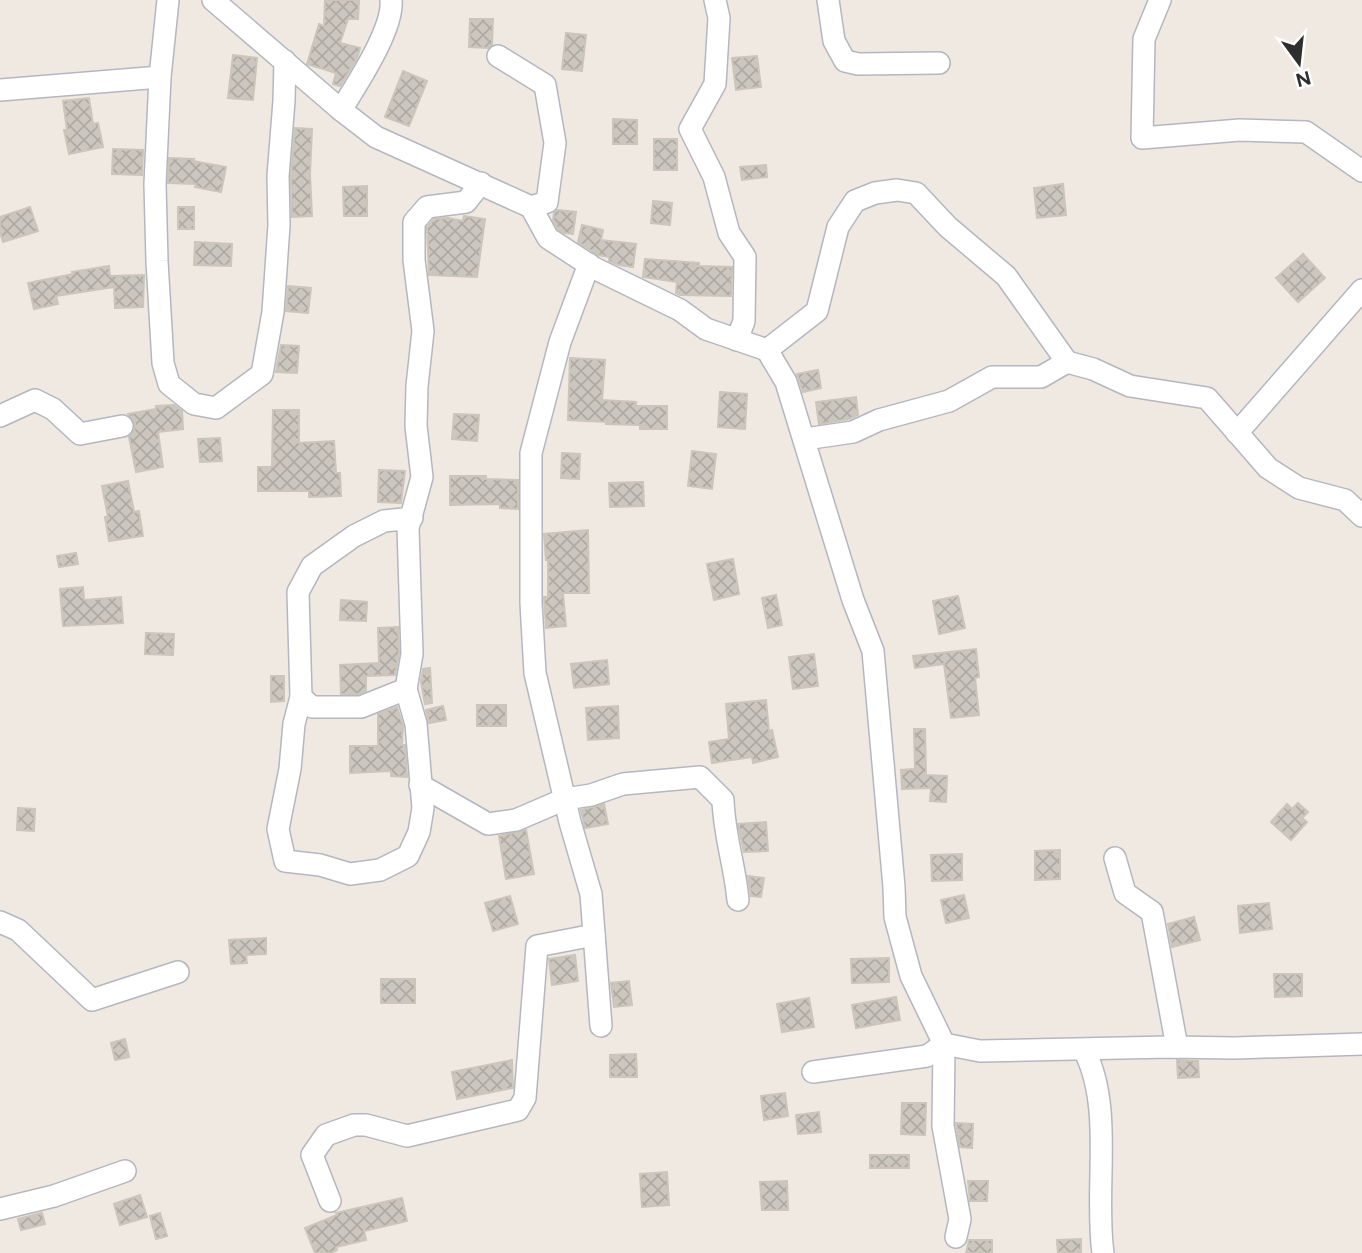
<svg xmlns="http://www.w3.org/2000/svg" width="1362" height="1253" font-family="Figtree,sans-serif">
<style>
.building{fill:url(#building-cross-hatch);stroke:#cbc5ba;stroke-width:2}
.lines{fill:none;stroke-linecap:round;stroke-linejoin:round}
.minor-casing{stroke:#b4b7c1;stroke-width:24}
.minor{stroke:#fff;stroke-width:21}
</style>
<defs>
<pattern id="building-cross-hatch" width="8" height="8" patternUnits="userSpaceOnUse" patternTransform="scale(1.75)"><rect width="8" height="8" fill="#cbc7bf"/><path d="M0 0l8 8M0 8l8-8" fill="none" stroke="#afaba4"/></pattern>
</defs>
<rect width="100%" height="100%" fill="#efe9e1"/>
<!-- building -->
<g class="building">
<path d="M325 0H359L358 19H348L340 43 360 48 357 58 340 86 333 84 336 73 307 64 319 24 324 26Z"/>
<path d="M470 19H493L492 45 488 48 469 47Z"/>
<path d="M566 33 586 35 582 71 562 69Z"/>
<path d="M233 55 257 58 253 100 228 98Z"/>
<path d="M757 56 761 87 736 90 732 58Z"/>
<path d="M403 71 427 81 409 126 385 117Z"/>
<path d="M89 98 93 124 98 123 103 147 69 154 64 130H67L63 101Z"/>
<path d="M613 119 637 120V144H613Z"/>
<path d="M295 128 312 129 310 174 312 216 292 217 291 176Z"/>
<rect x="654" y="139" width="23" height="31"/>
<path d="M113 149 143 150 142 175 112 174Z"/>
<path d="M169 158 194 159 193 161 226 167 221 192 195 187 196 184 168 183Z"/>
<path d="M766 165 767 177 742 180 740 167Z"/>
<path d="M1063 184 1066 215 1037 218 1034 188Z"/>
<path d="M367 186V216H344L343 187Z"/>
<path d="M653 201 672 203 670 225 651 223Z"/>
<path d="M30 207 38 231 3 242 0 232V217Z"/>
<rect x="178" y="207" width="16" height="22"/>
<path d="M557 210 576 212 573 234 564 233 558 229 553 220 554 213Z"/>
<path d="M464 216 485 219 477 277 429 275 427 227 434 219 448 218 463 221Z"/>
<path d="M582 225 603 230 601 240 636 244 633 267 619 265 609 261V257L598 255 578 242Z"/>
<path d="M195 242 232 244 231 266 194 265Z"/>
<path d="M1303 254 1325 278 1298 302 1276 278Z"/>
<path d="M645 259 699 263V266L732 267 731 296 680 295 676 293 677 282 643 277Z"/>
<path d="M109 266 110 276 144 275 143 307 115 308 114 287 56 296 58 304 34 309 28 283 73 274 72 272Z"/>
<path d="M288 286 311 288 308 313 286 311Z"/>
<path d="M281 345 299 346 297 373 276 372Z"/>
<path d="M570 358 605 360 602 400 636 402V406H667V429H640V425L606 424V422L568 420Z"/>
<path d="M818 370 821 388 803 392 797 374Z"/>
<path d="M720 392 747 394 745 429 718 427Z"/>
<path d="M856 397 858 415 849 419 819 424 816 402Z"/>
<path d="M174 405 182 411 183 429 158 432 163 467 136 472 129 437 134 431 135 424 128 414 156 409V406Z"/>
<path d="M273 410H299V443L334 441 336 473H340L341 496 309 497V491H258V467H272Z"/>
<path d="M454 414 479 415 477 441 452 439Z"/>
<path d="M220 438 222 461 200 462 198 439Z"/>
<path d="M692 451 716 454 712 489 688 486Z"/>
<path d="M562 453 580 454 579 479 561 478Z"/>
<path d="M379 470 405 471 401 503 378 502Z"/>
<path d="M450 476H486V479L518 480V509L500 508V504L450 505Z"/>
<path d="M128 481 134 512 139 511 143 536 109 541 105 517H108L102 486Z"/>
<path d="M643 482 644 506 610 507 609 483Z"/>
<path d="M588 530 589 593H563L566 626 546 628 544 597H548V560H546L544 534Z"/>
<path d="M76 553 78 564 59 567 57 556Z"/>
<path d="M733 559 739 594 714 600 707 564Z"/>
<path d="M83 587 84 600 121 597 123 623 63 626 60 589Z"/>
<path d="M776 595 782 625 768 628 762 598Z"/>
<path d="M958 596 965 628 939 634 933 601Z"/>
<path d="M341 600 367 602 366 621 340 620Z"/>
<path d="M398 627 399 653 395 675 366 676V691L358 694H341L340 665 379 663 378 628Z"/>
<path d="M146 633 174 634 173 655 145 654Z"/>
<path d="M976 649 979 677 975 678 979 715 951 718 944 664 915 668 913 656Z"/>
<path d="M814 654 818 686 793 689 789 657Z"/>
<path d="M607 660 609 684 574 688 571 664Z"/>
<path d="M430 668 432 703 425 704 421 682 423 669Z"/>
<path d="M271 676H284V701L271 702Z"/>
<path d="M766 700 769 731 772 730 778 757 753 763 752 757 712 763 709 742 729 739 726 704Z"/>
<rect x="477" y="705" width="29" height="21"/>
<path d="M443 706 446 720 429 723 426 710Z"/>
<path d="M618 706 619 738 588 740 586 708Z"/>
<path d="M397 707 403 726 402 745H405L407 777 391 776V771L350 773V746H378V714Z"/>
<path d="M914 729H925L926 775 947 776 946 802 930 801 931 788 902 789 901 770 915 769Z"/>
<path d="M1298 803 1308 812 1302 818 1307 822 1291 840 1271 822 1287 804 1292 809Z"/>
<path d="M604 804 608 824 585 828 581 810Z"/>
<path d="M18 808 35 809 34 831 17 830Z"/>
<path d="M766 822 768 851 744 852 738 824Z"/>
<path d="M526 830 534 874 506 879 499 836Z"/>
<path d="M1060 850V879L1035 880V851Z"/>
<path d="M962 854V880L932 881 931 855Z"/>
<path d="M748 876 764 878 761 897 751 896Z"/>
<path d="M964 895 969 918 946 923 941 900Z"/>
<path d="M510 896 518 924 493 931 485 903Z"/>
<path d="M1269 903 1272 929 1240 933 1238 906Z"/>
<path d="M1194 917 1200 940 1172 947 1168 924Z"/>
<path d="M266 938V954L246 955 247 963 231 964 229 940Z"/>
<path d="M575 955 578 981 552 985 549 959Z"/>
<path d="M889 958V982L852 983 851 959Z"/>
<path d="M1274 974H1302V996L1275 997Z"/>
<rect x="381" y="979" width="34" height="24"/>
<path d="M629 981 632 1005 614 1007 611 983Z"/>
<path d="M896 997 900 1020 856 1028 852 1005Z"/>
<path d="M809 998 814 1027 782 1032 777 1004Z"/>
<path d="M125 1039 129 1057 115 1060 111 1043Z"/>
<path d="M636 1054 637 1077H610V1055Z"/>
<path d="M512 1060 513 1088 457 1099 452 1072Z"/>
<path d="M1177 1060 1198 1061 1199 1077 1178 1078Z"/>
<path d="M785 1093 788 1116 764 1120 761 1096Z"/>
<path d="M902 1103H926L925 1135 901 1134Z"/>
<path d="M819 1112 821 1132 798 1134 796 1115Z"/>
<path d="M956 1123 973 1124 972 1148 960 1147Z"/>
<rect x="870" y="1155" width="39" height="13"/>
<path d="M667 1172 669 1205 642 1207 640 1174Z"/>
<path d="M787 1181 788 1210H762L760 1182Z"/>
<path d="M968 1181H988L987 1201H970Z"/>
<path d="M140 1195 147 1217 120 1225 114 1204Z"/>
<path d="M402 1198 407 1221 364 1231 366 1240 336 1247 337 1250 331 1253H315L305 1228 337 1215 336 1213Z"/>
<path d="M42 1213 45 1224 21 1230 18 1219Z"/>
<path d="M160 1213 167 1236 156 1239 150 1216Z"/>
<path d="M1081 1239V1253H1058L1057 1240Z"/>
<path d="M969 1240H992V1253H966Z"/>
</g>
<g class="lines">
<defs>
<g id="minor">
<path d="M168 0 160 77 155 184 157 261 163 363 169 384 194 404 216 408 262 374 273 312 279 225 278 176 284 101 285 61"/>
<path d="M213 0 341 110 376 137 531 207 548 238 594 268 680 310 706 329 767 350 786 382 853 600 873 651 894 887 895 917 911 976 944 1044 943 1126 960 1219 956 1237"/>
<path d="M715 0 719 18 715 84 690 129 714 177 729 233 745 257 744 321 737 340"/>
<path d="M828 0 834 41 845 61 858 64 939 63"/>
<path d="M1160 0 1144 39 1142 138 1240 130 1306 132 1362 171"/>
<path d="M498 56 545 85 555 143 547 202 531 207"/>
<path d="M0 90 160 77"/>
<path d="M341 110C356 85 394 29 391 0"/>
<path d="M589 264 560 342 531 453V603L535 673 570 822 591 894 601 1026"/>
<path d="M767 350 817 311 838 227 855 201 875 193 897 190 916 193 948 227 1006 276 1067 362"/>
<path d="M0 416 35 400 53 409 80 434 122 426"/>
<path d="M1237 433 1362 290"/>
<path d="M805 439 853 432 879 420 949 401 992 377H1041L1067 362 1093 369 1130 386 1207 398 1268 468 1299 488 1345 500 1362 516"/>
<path d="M412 518 384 521 354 536 312 566 298 592 301 697 312 707H361L406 689 412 654 408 528 422 477 416 426 417 386 423 331 414 260V222L427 207 466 202 481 183"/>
<path d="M301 697 294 724 290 769 278 829 285 861 320 865 350 874 380 870 408 856 419 832 423 808 416 724 406 689"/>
<path d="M420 785 488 824 516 820 565 799 591 795 623 784 700 777 723 800C724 835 735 866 738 900"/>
<path d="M1115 858 1125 893 1152 912 1177 1047"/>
<path d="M0 922 18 930 92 1000 178 972"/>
<path d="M1084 1050C1114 1107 1094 1189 1103 1253"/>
<path d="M813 1072 927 1056 944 1044 980 1051 1169 1047 1235 1048 1362 1044"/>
<path d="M330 1201 312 1155 326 1135 354 1125H366L407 1136 518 1110 525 1098 537 946 594 935"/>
<path d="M0 1209 54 1196 125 1171"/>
</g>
</defs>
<!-- minor casing -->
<use href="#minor" class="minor-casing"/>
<!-- minor -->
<use href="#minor" class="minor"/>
</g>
<!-- north arrow -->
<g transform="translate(1299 63) rotate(165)" stroke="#ffffff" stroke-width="5" paint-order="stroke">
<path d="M0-5L12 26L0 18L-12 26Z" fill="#2e2e2e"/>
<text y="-10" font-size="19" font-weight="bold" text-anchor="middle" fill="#2e2e2e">N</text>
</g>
</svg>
